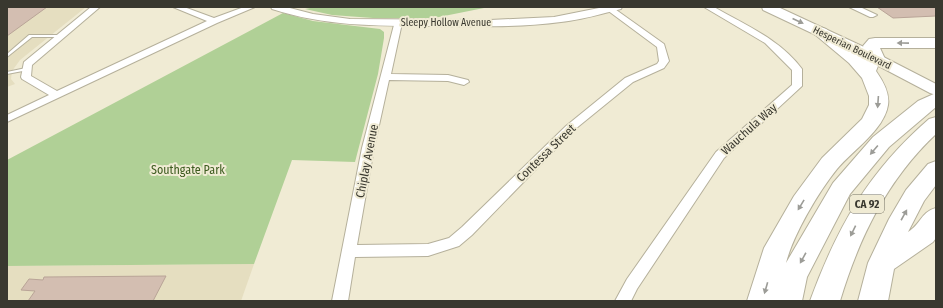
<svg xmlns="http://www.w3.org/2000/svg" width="943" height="308" font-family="'Fira Sans Condensed',sans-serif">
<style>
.built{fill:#e5dec0}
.green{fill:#b0d096}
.building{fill:#d3beb1;stroke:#b9a497}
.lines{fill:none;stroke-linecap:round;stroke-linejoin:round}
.service-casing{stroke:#b5b09b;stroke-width:2}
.minor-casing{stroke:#b5b09b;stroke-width:2}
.tertiary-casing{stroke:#b5b09b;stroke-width:2}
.primary-casing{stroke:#b5b09b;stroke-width:2}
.motorway-casing{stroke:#b5b09b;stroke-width:2}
.service{fill:#fff;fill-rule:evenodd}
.minor{fill:#fff;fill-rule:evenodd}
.tertiary{fill:#fff;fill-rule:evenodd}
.primary{fill:#fff;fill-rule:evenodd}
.motorway{fill:#fff;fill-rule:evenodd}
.oneway{fill:#9c9c97}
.labels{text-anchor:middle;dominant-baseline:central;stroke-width:4;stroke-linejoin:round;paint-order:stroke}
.far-street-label{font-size:10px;fill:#39382f;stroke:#f0ebd4}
.shield{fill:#f0ebd4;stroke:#706e60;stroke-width:1}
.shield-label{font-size:11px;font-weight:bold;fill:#39382f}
.street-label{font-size:12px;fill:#39382f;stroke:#f0ebd4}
.park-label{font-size:12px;fill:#3d5b1f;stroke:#f0ebd4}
</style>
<rect width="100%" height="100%" fill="#f0ebd4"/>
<!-- built -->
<g class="built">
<path d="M7 7H86L20 60 12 71 11 79 15 84 7 87Z"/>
<path d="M254 264 241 301H7V266Z"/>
</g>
<!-- green -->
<g class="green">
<path d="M316 7H489L434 18H373L332 15 305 9Z"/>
<path d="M283 13 313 21 380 29 384 32V38L378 74 355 162 292 160 254 264 7 266V160Z"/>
</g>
<!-- building -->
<g class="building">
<path d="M7 7H47L7 36Z"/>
<path d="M877 7H936V16L893 18Z"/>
<path d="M166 276 153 301H28L35 291 21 290 29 279 43 280 44 277Z"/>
</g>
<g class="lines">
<defs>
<g id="service">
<path d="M29 35H61L63 36 61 37H32L7 57V54Z"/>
<path d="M26 68 28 69V70L7 74V72Z"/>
</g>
<g id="minor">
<path d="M91 7H100L32 65 31 76 57 91 207 21 173 7H184L214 18 244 7H255L217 23 7 122V115L49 95 22 79 21 77 24 62Z"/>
<path d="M603 7H612L664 44 669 61 664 68 633 82 574 130 472 235 459 246 428 256 355 257 348 301H332L362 148 395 21H401L402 23 391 74 448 75 468 80 469 82 464 85 448 81 389 80 374 148 357 245 428 244 449 238 462 227 566 126 625 78 657 64 659 61 657 47Z"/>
<path d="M704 7H714C745 25 780 39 802 69V86L724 158 637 289 631 301H615L627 279 716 152 792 85V70L765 43Z"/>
<path d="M849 7H860L877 15 873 17H870Z"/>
</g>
<path id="tertiary" d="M271 7H286L313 14 350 19 490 20 554 17 604 7H622L621 9C601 14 581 20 561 22 517 28 473 26 428 26 375 26 324 26 272 9Z"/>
<path id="primary" d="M762 7H778L864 47 936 84V95L930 93 854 53 763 10Z"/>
<g id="motorway">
<path d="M820 27 826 29 865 59 867 58 863 46 869 39 875 38H936V48H880L885 59 878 66 876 71C883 81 890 93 888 105 884 130 853 150 837 169 819 191 793 235 786 263L833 183 873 137 918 101 936 93V107L889 147 850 194 807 277 802 301H747L764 248 794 196 822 158 862 119 869 105V96L862 78 849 63 812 32 814 29Z"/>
<path d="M936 117V134C887 180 859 238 840 301H810C837 227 869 171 929 119Z"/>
<path d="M936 161V185L924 201 908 232C921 224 921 212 936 208V238L933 242 894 269 888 301H858L868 263 889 219 906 190 928 164Z"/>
</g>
</defs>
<!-- service casing -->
<use href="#service" class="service-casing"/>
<!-- minor casing -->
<use href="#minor" class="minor-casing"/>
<!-- tertiary casing -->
<use href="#tertiary" class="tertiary-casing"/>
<!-- primary casing -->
<use href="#primary" class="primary-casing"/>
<!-- motorway casing -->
<use href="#motorway" class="motorway-casing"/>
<!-- service -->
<use href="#service" class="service"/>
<!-- minor -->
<use href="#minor" class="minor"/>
<!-- tertiary -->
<use href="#tertiary" class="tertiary"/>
<!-- primary -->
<use href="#primary" class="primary"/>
<!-- motorway -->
<use href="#motorway" class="motorway"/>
</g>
<!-- one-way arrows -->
<defs><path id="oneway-solid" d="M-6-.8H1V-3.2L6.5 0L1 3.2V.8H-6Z"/></defs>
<g class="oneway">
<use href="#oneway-solid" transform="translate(798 21) rotate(25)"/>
<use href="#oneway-solid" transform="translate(903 43) rotate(-179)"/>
<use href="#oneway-solid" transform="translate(878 102) rotate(94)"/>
<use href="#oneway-solid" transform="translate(874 150) rotate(130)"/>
<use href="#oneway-solid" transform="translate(801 205) rotate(121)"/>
<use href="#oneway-solid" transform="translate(904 215) rotate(-61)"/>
<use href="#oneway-solid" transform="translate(853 231) rotate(116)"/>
<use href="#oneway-solid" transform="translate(803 258) rotate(119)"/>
<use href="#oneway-solid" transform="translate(766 288) rotate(106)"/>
</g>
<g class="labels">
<!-- far-street labels -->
<g class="far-street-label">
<text x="446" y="23">Sleepy Hollow Avenue</text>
<text transform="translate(852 48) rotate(26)">Hesperian Boulevard</text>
</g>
<!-- shield labels -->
<rect class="shield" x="850" y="195" width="34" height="18" rx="3"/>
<g class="shield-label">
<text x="867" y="204">CA 92</text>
</g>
<!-- street labels -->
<g class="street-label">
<text transform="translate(749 129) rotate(-42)">Wauchula Way</text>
<text transform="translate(546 153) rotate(-44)">Contessa Street</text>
<text transform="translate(367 161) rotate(-79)">Chiplay Avenue</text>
</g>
<!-- park labels -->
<g class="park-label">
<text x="188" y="170">Southgate Park</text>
</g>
</g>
<!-- border -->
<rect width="943" height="308" fill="none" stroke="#39382f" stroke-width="16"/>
</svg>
